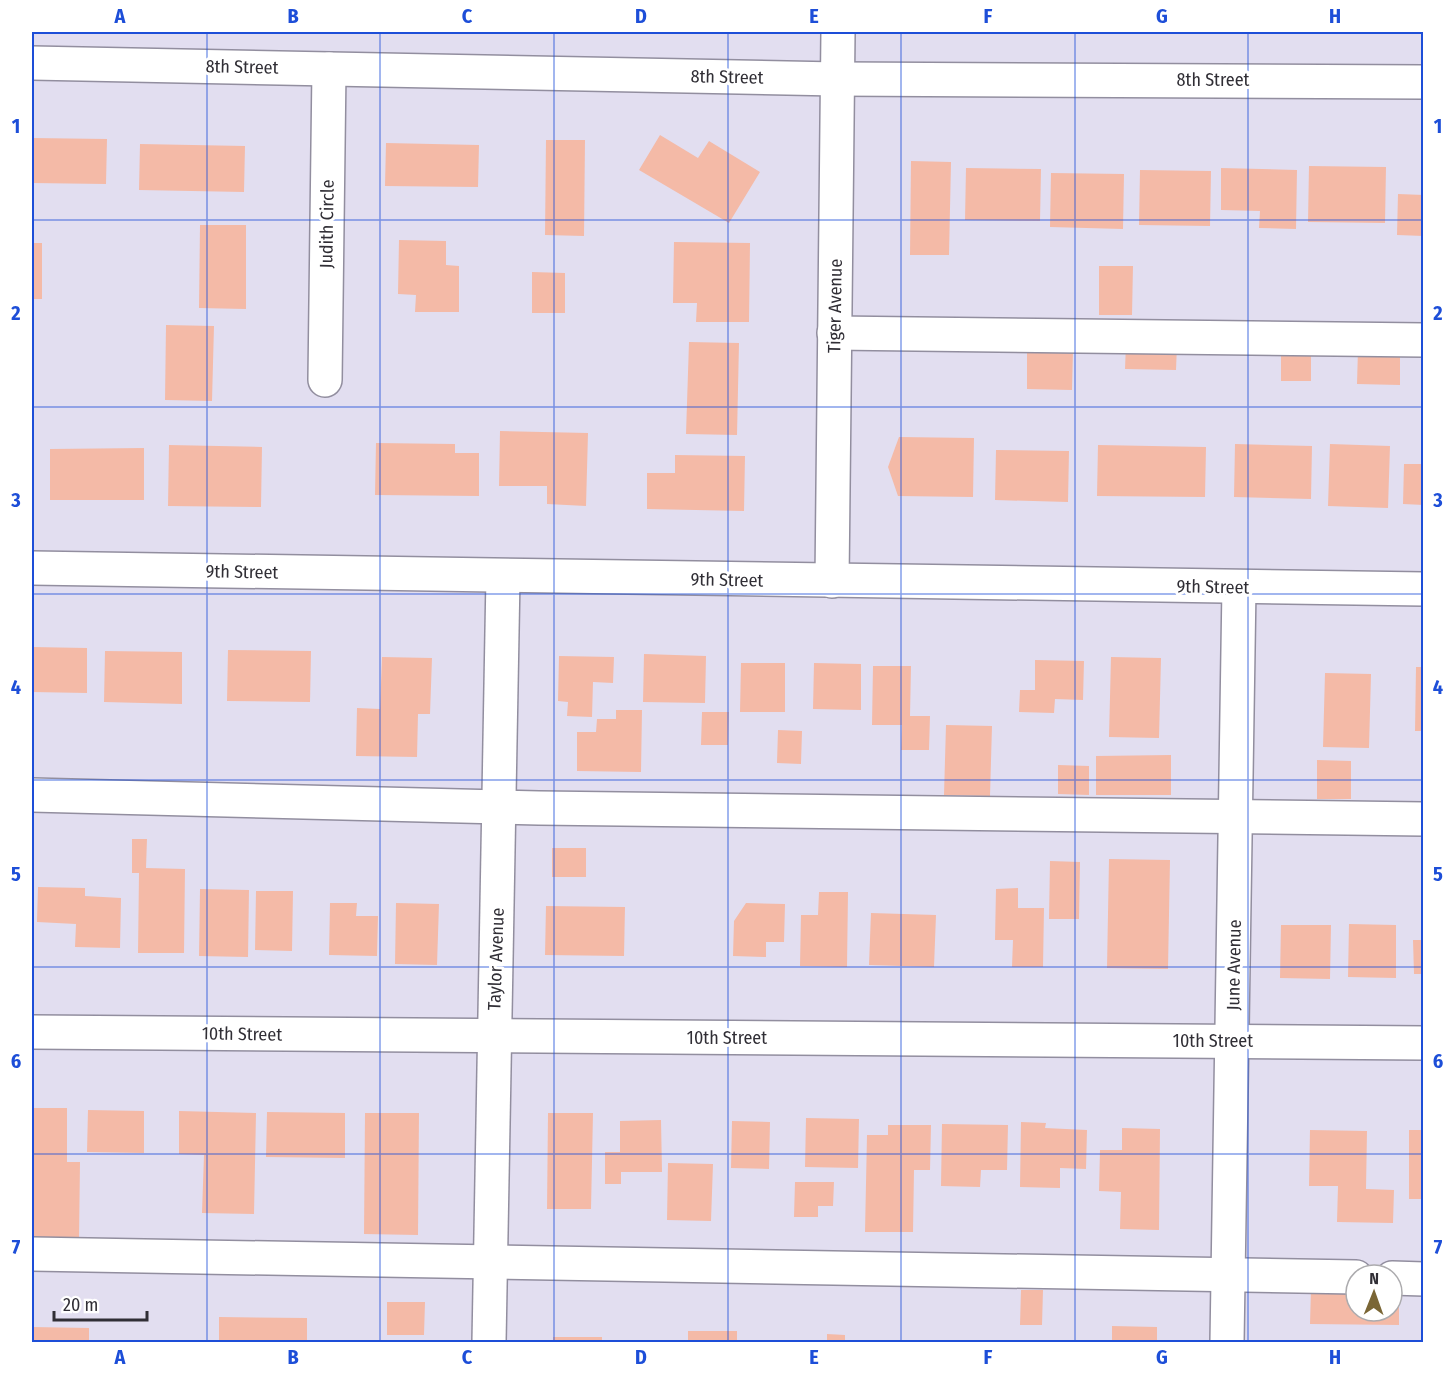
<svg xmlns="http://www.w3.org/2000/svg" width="1455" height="1374" font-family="'Fira Sans Condensed',sans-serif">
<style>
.building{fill:#f4baa7}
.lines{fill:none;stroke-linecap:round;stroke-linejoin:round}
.minor-casing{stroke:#928e9f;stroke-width:36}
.minor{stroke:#fff;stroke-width:33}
.grid{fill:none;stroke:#1d4ed8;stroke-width:1.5;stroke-opacity:0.55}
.labels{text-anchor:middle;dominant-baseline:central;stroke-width:6;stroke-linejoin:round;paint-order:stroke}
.street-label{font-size:18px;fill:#302e35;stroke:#fff}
.neatline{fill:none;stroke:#1d4ed8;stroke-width:2}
.grid-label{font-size:20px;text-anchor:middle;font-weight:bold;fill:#1d4ed8}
</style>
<rect width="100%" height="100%" fill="#e2def0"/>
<!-- building -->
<g class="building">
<path d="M660 135 698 158 709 141 760 172 729 223 639 170Z"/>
<path d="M32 138 107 139 106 184 32 183Z"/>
<path d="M546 140H585L584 236 545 235Z"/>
<path d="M386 143 479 145 478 187 385 186Z"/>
<path d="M140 144 245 146 244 192 139 190Z"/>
<path d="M911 161 951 162 949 255H910Z"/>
<path d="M1309 166 1386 167 1385 223 1308 222Z"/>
<path d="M966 168 1041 169 1040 221 965 220Z"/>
<path d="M1221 168 1297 170 1296 229 1259 228 1260 211 1221 210Z"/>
<path d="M1140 170 1211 171 1210 226 1139 225Z"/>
<path d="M1051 173 1124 174 1123 229 1050 227Z"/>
<path d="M1398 194 1424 195V236L1397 235Z"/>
<path d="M200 225H246V309L199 308Z"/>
<path d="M399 240 446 241V265L459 266V312H415L416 295 398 294Z"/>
<path d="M674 242 750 243 749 322H696L697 303H673Z"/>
<rect x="32" y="243" width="10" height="56"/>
<path d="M1099 266H1133L1132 315H1099Z"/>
<path d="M532 272 565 273V313H532Z"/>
<path d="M166 325 214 326 212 401 165 400Z"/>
<path d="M689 342 739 343 737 435 686 434Z"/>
<path d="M1126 344 1177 345 1176 370 1125 369Z"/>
<path d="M1281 346 1311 347V381H1281Z"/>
<path d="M1027 349 1073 350 1072 390 1027 389Z"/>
<path d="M1358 349 1400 350V385L1357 384Z"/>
<path d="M500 431 588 433 586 506 547 504V486H499Z"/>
<path d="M899 437 974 438 973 497 898 496 888 467Z"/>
<path d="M376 443 455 444V453H479V496L375 495Z"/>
<path d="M1235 444 1312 446 1311 499 1234 497Z"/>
<path d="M1330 444 1390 446 1388 508 1328 506Z"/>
<path d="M169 445 262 447 261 507 168 506Z"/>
<path d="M1098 445 1206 447 1205 497 1097 496Z"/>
<path d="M144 448V500H50V449Z"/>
<path d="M996 450 1069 451 1068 502 995 500Z"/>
<path d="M675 455 745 456 744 511 647 509V473H675Z"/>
<path d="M1404 464H1424V505L1403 504Z"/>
<path d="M32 647 87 648V693L32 692Z"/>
<path d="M228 650 311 651 310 702 227 701Z"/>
<path d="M105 651 182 652V704L104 702Z"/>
<path d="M644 654 706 656 705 703 643 702Z"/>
<path d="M559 656 614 657 613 683 593 682 592 717 567 716 568 702 558 701Z"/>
<path d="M382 657 432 658 430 714H418L417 757 356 756 357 708 380 709Z"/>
<path d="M1111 657 1161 658 1159 738 1109 737Z"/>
<path d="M1035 660 1084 661 1083 700 1055 699 1054 713 1019 712 1020 690H1035Z"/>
<path d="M741 663H785V712H740Z"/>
<path d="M814 663 861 664V710L813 709Z"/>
<path d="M873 666H911L910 716H930L929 750H901L902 725H872Z"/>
<path d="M1416 667H1424V731H1415Z"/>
<path d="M1325 673 1371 674 1369 748 1323 747Z"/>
<path d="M616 710H642L641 772 577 771V732H596L597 719H616Z"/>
<path d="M702 712H729L728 745H701Z"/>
<path d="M946 725 992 726 990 796 944 795Z"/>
<path d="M778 730 802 731 801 764 777 763Z"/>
<path d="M1171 755V795H1096V756Z"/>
<path d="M1317 760 1351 761V799H1317Z"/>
<path d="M1058 765 1089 766V795L1058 794Z"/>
<path d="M132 839H147L146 868 185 869 184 953H138L139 873H132Z"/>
<rect x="552" y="848" width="34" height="29"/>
<path d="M1109 859 1170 860 1168 969 1107 968Z"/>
<path d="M1050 861 1080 862 1079 919H1049Z"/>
<path d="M38 887 85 888V896L121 898 120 948 75 947 76 924 37 922Z"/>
<path d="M1018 888V908H1044L1043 967H1012L1013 940H995L996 889Z"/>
<path d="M200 889 249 890 248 957 199 956Z"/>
<path d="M256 891H293L292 951 255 950Z"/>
<path d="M819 892H848L847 967 800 966 801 915H818Z"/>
<path d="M330 903H357L356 916H378L377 956 329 955Z"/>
<path d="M396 903 439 904 437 965 395 964Z"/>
<path d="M746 903 785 904 784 942H766V957L733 956 734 921Z"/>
<path d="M546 906 625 907 624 956 545 955Z"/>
<path d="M871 913 936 915 934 967 869 965Z"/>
<path d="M1349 924 1396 925V978L1348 977Z"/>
<path d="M1281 925H1331L1330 979 1280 978Z"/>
<path d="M1413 940H1424V974H1414Z"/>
<path d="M32 1108H67V1162H80L79 1240H34Z"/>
<path d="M88 1110 144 1111V1153L87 1152Z"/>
<path d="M179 1111 256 1113 254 1214 202 1213 204 1155 179 1154Z"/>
<path d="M267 1112 345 1113V1158L266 1157Z"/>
<path d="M365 1113H419L418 1235 364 1234Z"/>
<path d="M548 1113H593L591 1209H547Z"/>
<path d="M806 1118 859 1119 858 1168 805 1167Z"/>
<path d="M661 1120 662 1172H621V1184H605V1152H620V1121Z"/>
<path d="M732 1121 770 1122 769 1169 731 1168Z"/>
<path d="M1021 1122 1046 1123 1045 1128 1087 1130 1086 1169 1060 1168V1188L1020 1187Z"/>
<path d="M942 1124 1008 1125 1007 1170H981L980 1187 941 1186Z"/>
<path d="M888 1125H931L930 1170H914L913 1232H865L867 1135H888Z"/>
<path d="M1122 1128 1160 1129 1159 1230 1120 1229 1121 1192 1099 1191 1100 1150H1122Z"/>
<path d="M1310 1130 1367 1131 1366 1189 1394 1190 1393 1223 1337 1222 1338 1186H1309Z"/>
<rect x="1409" y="1130" width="15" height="69"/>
<path d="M668 1163 713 1164 711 1221 667 1220Z"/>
<path d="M795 1182H834L833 1206H818V1217H794Z"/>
<path d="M1311 1289 1356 1290V1311H1392V1291H1399V1325L1310 1324Z"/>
<path d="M1021 1290H1043L1042 1325H1020Z"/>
<path d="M387 1302H425L424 1335H387Z"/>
<path d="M219 1317 307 1318V1342H219Z"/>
<path d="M1112 1326 1157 1327V1342H1112Z"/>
<path d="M32 1327 89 1328V1342H32Z"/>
<rect x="688" y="1331" width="49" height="11"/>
<path d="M827 1334 845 1335V1342H827Z"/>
<rect x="553" y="1337" width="49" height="5"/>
</g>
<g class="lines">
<defs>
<g id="minor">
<path d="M32 63 837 79 1424 82"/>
<path d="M834 333 1424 340"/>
<path d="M325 380 329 69"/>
<path d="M32 568 1424 589"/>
<path d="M832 581 838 32"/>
<path d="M32 795 539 808 1424 819"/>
<path d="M32 1032 1424 1043"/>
<path d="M32 1254 1356 1277"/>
<path d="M1392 1278 1424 1279"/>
<path d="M489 1342 503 577"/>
<path d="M1227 1342 1239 587"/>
</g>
</defs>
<!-- minor casing -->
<use href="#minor" class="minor-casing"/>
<!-- minor -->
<use href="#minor" class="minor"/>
</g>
<!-- grid -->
<path class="grid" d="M207 32V1342M380 32V1342M554 32V1342M728 32V1342M901 32V1342M1075 32V1342M1248 32V1342M32 220H1424M32 407H1424M32 594H1424M32 780H1424M32 967H1424M32 1154H1424"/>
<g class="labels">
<!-- street labels -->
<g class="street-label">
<text transform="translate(242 67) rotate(1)">8th Street</text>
<text transform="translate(727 77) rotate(1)">8th Street</text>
<text x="1213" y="80">8th Street</text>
<text transform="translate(327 224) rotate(-89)">Judith Circle</text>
<text transform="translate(835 306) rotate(-89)">Tiger Avenue</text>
<text transform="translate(242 572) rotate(1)">9th Street</text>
<text transform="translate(727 580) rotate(1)">9th Street</text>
<text transform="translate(1213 587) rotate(1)">9th Street</text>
<text transform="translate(496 959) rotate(-88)">Taylor Avenue</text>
<text transform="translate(1234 965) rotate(-89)">June Avenue</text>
<text transform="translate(242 1034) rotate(1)">10th Street</text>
<text x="727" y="1038">10th Street</text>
<text x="1213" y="1041">10th Street</text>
</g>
</g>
<!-- border -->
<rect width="1455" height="1374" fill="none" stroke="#ffffff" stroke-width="66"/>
<!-- north arrow -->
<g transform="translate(1374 1293) rotate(1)"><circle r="28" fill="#ffffff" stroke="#acabae" stroke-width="1.5"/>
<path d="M0-4.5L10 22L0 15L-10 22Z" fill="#7a6635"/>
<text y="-9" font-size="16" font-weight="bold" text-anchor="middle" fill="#302e35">N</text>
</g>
<!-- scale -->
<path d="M54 1311v9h93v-9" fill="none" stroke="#302e35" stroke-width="3"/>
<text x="63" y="1311" font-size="18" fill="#302e35" stroke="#ffffff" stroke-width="4.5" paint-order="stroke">20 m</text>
<rect x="33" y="33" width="1389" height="1308" class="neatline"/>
<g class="grid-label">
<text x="120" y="23">A</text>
<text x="293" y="23">B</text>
<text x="467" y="23">C</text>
<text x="641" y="23">D</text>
<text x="814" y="23">E</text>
<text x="988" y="23">F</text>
<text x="1162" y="23">G</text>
<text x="1335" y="23">H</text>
<text x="16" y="133">1</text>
<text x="1438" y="133">1</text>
<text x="16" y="320">2</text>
<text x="1438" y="320">2</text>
<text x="16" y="507">3</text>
<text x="1438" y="507">3</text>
<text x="16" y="694">4</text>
<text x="1438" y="694">4</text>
<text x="16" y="881">5</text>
<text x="1438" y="881">5</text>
<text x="16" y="1068">6</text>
<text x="1438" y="1068">6</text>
<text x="16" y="1254">7</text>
<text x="1438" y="1254">7</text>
<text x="120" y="1364">A</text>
<text x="293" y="1364">B</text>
<text x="467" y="1364">C</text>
<text x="641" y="1364">D</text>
<text x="814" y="1364">E</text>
<text x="988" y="1364">F</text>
<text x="1162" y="1364">G</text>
<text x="1335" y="1364">H</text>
</g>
</svg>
